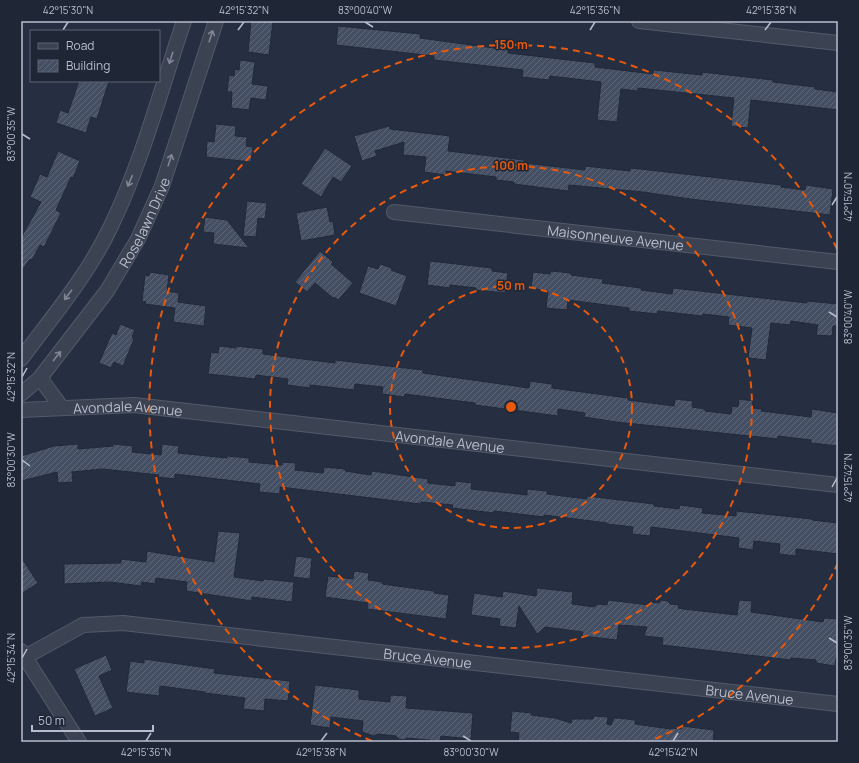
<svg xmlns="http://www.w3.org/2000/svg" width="859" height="763" font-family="Manrope,sans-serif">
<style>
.building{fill:url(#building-hatch);stroke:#212939}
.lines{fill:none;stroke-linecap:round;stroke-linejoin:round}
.street-casing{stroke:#535a69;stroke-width:16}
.street{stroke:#3b4252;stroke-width:14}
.oneway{stroke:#808695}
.ticks{fill:none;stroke:#b8bdcc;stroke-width:1.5}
.ring{fill:none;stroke:#e8590c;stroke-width:2;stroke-dasharray:7 5}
.labels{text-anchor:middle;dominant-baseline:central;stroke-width:3;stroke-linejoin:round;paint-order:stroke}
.street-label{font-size:14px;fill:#b8bdcc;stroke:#1f2737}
.centre{fill:#e8590c;stroke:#1f2737;stroke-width:2}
.ring-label{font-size:12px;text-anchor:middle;font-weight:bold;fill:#e8590c;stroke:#1f2737;stroke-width:3;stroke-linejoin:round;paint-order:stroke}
.neatline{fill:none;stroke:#b8bdcc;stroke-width:1.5}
.ticks-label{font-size:10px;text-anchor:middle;fill:#b8bdcc}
</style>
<defs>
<pattern id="building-hatch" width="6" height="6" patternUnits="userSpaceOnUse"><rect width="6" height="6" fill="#454f64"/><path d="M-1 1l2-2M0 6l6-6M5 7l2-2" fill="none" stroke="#5e6679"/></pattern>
</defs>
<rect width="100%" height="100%" fill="#262f42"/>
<!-- building -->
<g class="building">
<path d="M251 21H273L269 55 248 52Z"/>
<path d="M338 26 420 34V38L508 50V53L595 63V67L653 74 654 70 702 75V72L773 80V82L815 87V89L838 92V110L751 100 748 128 731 126 734 98 638 88 637 91 621 89 617 122 597 120 601 82 550 76 549 80 522 77 523 70 434 60V56L336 45Z"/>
<path d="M240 60 255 62 252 84 268 86 266 100 251 98 249 110 231 108 232 92H227L229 75 234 76 235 69 239 70Z"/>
<path d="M79 81H109L97 119 91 117 86 133 56 123 60 110 68 113Z"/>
<path d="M216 124 236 126 235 136 247 137 246 146 253 147 251 162 206 157 207 141 214 142Z"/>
<path d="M389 126 390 129 450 136 448 151 524 160V163L585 170V166L630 171V168L640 169 781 185V187L805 190 806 185 833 189 830 215 690 199 643 192 569 185 568 191 514 184V182L496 180V177L446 171V175L424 172 426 157 403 155 404 142 375 151 377 156 362 161 354 136Z"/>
<path d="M325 148 352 166 341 182 333 177 321 197 301 184Z"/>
<path d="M58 151 80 161 73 178 71 177 56 210 61 213 44 247 40 245 32 260 30 259 21 272V238L41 202 30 197 40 174 47 177Z"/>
<path d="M247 201 267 203 265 219 258 218 256 237 243 236Z"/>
<path d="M327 207 330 222 333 221 335 235 301 241 296 213Z"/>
<path d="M205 217 227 220 249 248 213 244 214 233 203 232Z"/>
<path d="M320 251 333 262 331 264 353 283 338 300 334 297 333 298 315 283 307 292 295 282Z"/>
<path d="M430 261 492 268V271L508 273 505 293 476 290V288L450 285V288L427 285Z"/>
<path d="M380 264 392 268 391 270 407 276 396 306 359 293 368 266 378 269Z"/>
<path d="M551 271 571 273V275L603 279 602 283 641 288V290L672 294 673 288 807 303V301L838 304 837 326H833L832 336 816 335 818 325 791 321 790 325 771 323 766 360 748 358 752 328 728 325 729 317 703 314 702 316 658 311 657 314 629 311V308L568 300 567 310 546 308 548 291 531 288 533 272 550 274Z"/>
<path d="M150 272 169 275 167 291 179 293 178 302 206 306 204 326 173 322 175 308 145 304 146 302 142 301 145 275 149 276Z"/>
<path d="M120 324 135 330 132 337 134 339 123 366 114 362 111 368 99 363 112 333 116 335Z"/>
<path d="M219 346 236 348V346L263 349V354L335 363V360L423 370V373L529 388 530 381 552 384V388L628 398V400L674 406 675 399 693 401 692 407 705 409V411L731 414 732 406 738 407 739 399 753 401 752 408 762 409 761 411 811 417 812 409 838 413V446L811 443V440L778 436V439L616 422 584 417 585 413 558 409V416L475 405V403L405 394 404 397 382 394 383 387 355 384 354 390 310 385V388L287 385 288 379 256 375 255 379 208 374 211 352 218 353Z"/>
<path d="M78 444V449L113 446V444L133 446 132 452 161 455 162 444 179 446 178 453 227 458V456L249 458V462L282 465V462L296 463 295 470 323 473 324 467 345 469V471L371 475 372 471 428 479V483L455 486V481L472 483 471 489 510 493 527 495V489L547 491V494L587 499V496L654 504V506L679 509 680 505 703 508 702 513 736 516V511L812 519V520L838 523V554L796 549V556L779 554 780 544 754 541 753 550 738 548 739 538 651 527 650 536 632 534 633 527 607 524V523L544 515V517L494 511V513L452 508 453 505 421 502V504L280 487V494L259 492 260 484 175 474V479L158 477 159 475 102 469 72 472 73 482 58 483 57 472 21 481V456L54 446Z"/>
<path d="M218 531 240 533 234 577 263 581 264 579 294 582 292 602 252 597V601L186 591 187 582 156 578 155 584 142 582 141 586 110 582 64 584V564L121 563V559L146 562 147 551 214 562Z"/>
<path d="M296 556 312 558 310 579 293 577Z"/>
<path d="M21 557 38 583 21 594Z"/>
<path d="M354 571 369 573 368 580 383 582 382 584 434 591V593L449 595 446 619 367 609 368 603 325 597 328 576 353 579Z"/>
<path d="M537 588 573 592 572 604 594 607 598 604 607 605 608 600 649 605 650 602 659 603 661 600 668 601 670 604 679 605 678 608 683 609 737 615 739 600 752 601 751 612 823 622 824 618 838 619V658H836L835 666 816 663V660L791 658V660L662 645 663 638 644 636 647 627 619 625 617 640 582 636 583 632 545 627 537 634 519 606 516 628 499 626 500 619 471 615 474 593 502 597 503 591 536 596Z"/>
<path d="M106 655 112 670 99 676 113 708 95 716 74 669Z"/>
<path d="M144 659 215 669 214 673 290 681 288 701 265 699 264 711 243 709 245 698 205 693V692L160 686 159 696 126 692 130 661 144 663Z"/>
<path d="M315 685 359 690V699L390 702V695L407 696 406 708 473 713 471 739 441 736 440 741 407 738 404 740 399 739 396 736 377 734 374 736 362 732 363 721 331 717 330 728 310 725Z"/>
<path d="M512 711 532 713 531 715 555 718 571 723 572 719H593L594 716 608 717 607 724 611 725 614 718H618L635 720V724L671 729V728L681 729 682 726 714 730 713 742H518L519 733 510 732Z"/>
</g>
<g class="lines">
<defs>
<g id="street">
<path d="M639 21 838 43"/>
<path id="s1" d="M394 212 838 262"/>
<path d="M21 359C53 316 88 275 111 226 142 162 161 89 184 21"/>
<path d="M40 378 62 408"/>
<path id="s2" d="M21 394 40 378 107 291 138 239 162 186 216 21"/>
<path id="s3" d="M21 410 134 405 838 485"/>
<path d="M21 651 79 742"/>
<path id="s4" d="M25 657 83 625 123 623 838 704"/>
</g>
</defs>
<!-- street casing -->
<use href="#street" class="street-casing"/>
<!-- street -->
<use href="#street" class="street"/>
</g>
<!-- one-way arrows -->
<defs><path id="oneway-shaft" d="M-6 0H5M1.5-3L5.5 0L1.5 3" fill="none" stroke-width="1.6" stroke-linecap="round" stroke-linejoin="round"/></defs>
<g class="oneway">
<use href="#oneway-shaft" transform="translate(211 36) rotate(-72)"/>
<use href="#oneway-shaft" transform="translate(171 58) rotate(108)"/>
<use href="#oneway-shaft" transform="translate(170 160) rotate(-72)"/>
<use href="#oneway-shaft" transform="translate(130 181) rotate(113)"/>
<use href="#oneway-shaft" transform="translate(68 295) rotate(127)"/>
<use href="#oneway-shaft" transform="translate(57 356) rotate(-52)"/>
</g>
<!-- ticks -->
<path class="ticks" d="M365 22 373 27M63 30 68 22M238 30 244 22M590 30 595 22M765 30 771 22M22 134 30 139M832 205 837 197M829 312 837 317M22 377 27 368M22 460 30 466M832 487 837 478M829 638 837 643M22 658 27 649M463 736 471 741M146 741 151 733M321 741 327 733M673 741 678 733"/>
<!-- distance rings -->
<g class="ring">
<circle cx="511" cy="407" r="121"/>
<circle cx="511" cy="407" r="241"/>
<path d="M838 563A362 362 0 0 1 650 741M372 741A362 362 0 1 1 838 251"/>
</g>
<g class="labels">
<!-- street labels -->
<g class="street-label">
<text stroke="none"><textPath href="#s2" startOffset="213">Roselawn Drive</textPath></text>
<text stroke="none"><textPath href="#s1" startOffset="223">Maisonneuve Avenue</textPath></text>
<text stroke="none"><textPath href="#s3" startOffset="107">Avondale Avenue</textPath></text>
<text stroke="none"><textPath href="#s3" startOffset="431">Avondale Avenue</textPath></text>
<text stroke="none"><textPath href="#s4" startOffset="413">Bruce Avenue</textPath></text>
<text stroke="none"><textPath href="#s4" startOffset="737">Bruce Avenue</textPath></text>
</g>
</g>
<circle cx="511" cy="407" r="6" class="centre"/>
<g class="ring-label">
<text x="511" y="49">150 m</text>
<text x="511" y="170">100 m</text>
<text x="511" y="290">50 m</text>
</g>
<!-- border -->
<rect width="859" height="763" fill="none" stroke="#1f2737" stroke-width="44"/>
<!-- legend -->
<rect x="30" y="30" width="130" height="52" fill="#1f2737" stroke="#5c6373"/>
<rect x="38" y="43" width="20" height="6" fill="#3b4252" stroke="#5c6373"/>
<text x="66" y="50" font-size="12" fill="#b8bdcc">Road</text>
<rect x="38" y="60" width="20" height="12" fill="url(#building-hatch)" stroke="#5c6373"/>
<text x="66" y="70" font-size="12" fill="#b8bdcc">Building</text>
<!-- scale -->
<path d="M32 725v6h121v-6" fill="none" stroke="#b8bdcc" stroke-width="2"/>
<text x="38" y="725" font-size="12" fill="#b8bdcc" stroke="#1f2737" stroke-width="3" paint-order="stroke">50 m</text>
<rect x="22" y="22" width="815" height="719" class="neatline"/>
<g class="ticks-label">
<text x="68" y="14">42°15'30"N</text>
<text x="244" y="14">42°15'32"N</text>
<text x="365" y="14">83°00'40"W</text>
<text x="595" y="14">42°15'36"N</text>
<text x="771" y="14">42°15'38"N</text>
<text transform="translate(11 134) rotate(-90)" y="4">83°00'35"W</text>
<text transform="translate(848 197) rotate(-90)" y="4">42°15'40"N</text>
<text transform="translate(848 317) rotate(-90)" y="4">83°00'40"W</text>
<text transform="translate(11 377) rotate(-90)" y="4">42°15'32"N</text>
<text transform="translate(11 460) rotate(-90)" y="4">83°00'30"W</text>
<text transform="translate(848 478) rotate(-90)" y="4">42°15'42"N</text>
<text transform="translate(848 643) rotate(-90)" y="4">83°00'35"W</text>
<text transform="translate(11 658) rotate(-90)" y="4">42°15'34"N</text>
<text x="146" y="756">42°15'36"N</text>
<text x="321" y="756">42°15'38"N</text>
<text x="471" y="756">83°00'30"W</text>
<text x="673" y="756">42°15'42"N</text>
</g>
</svg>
